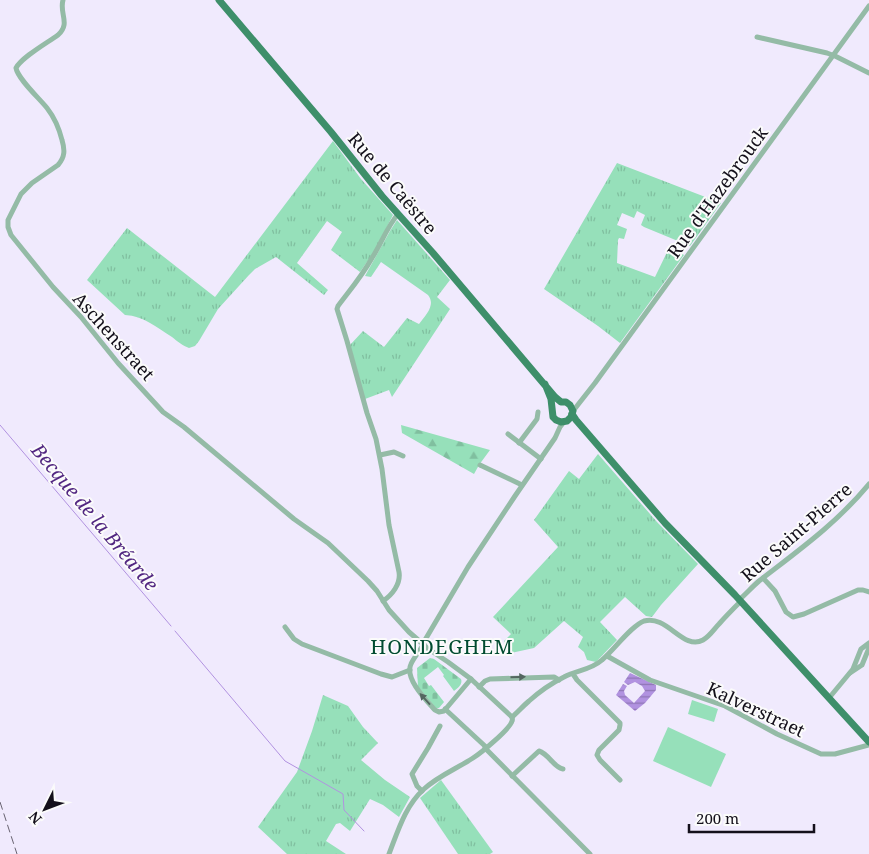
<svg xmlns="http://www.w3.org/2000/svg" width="869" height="854" font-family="'Noto Serif',serif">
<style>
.grass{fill:url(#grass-tufts)}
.forest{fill:url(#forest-firs)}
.cemetery{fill:url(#cemetery-stones)}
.park{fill:#96e0ba}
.water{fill:url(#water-rules)}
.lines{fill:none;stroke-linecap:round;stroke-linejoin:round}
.stream{stroke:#b192e0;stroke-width:1}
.minor{stroke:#94bba6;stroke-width:5}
.major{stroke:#3e8f6a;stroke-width:7}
.rail{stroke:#686371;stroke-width:1;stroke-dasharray:8 4;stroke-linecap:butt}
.oneway{fill:#546660}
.labels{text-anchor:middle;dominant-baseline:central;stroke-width:4;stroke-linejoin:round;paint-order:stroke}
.street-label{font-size:18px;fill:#14101b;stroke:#fbfbfb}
.water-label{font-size:19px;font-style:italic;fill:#522781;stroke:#fbfbfb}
.quarter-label{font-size:20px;letter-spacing:1px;fill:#014b31;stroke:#fbfbfb}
</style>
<defs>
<pattern id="grass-tufts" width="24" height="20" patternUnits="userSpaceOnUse" patternTransform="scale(1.25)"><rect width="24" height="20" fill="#96e0ba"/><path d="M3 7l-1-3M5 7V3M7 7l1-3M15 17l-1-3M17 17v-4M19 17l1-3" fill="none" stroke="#80bf9f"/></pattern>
<pattern id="forest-firs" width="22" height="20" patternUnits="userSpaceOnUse" patternTransform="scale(1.25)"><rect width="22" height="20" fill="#96e0ba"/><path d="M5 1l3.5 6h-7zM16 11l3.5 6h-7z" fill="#80bf9f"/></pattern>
<pattern id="cemetery-stones" width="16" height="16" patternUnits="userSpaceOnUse" patternTransform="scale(1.25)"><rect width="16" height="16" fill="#96e0ba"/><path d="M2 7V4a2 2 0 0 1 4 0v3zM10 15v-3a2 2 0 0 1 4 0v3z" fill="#80bf9f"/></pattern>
<pattern id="water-rules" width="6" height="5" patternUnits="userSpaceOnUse" patternTransform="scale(1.25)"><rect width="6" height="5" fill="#b192e0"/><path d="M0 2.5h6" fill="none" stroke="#8f76b5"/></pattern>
</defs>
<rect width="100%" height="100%" fill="#f0eafd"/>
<!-- grass -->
<g class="grass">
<path d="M333 141 361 179 393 215 374 252 360 272 331 250 342 232 327 221 297 263 328 290 324 295 276 257 255 269 249 275 218 309 199 341 195 346 189 348C183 346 177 341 172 337 156 327 144 316 125 315L87 280 127 228 215 297Z"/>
<path d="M617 163 721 203 690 246 644 227 641 225 645 215 637 211 634 218 622 213 617 225 627 229 624 239 619 238 618 240 617 263 655 277 670 246 684 255 620 343 598 326 544 289Z"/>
<path d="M397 220 450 280 437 297 450 309 392 397 389 390 365 399 350 345 363 331 384 347 407 318 419 324C426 315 436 305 428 295L381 262 371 277 365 276 390 231Z"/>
<path d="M598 454 657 522 698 564 661 605 652 617 646 616 625 597 600 622 617 640 596 662 587 660 584 652 578 647 583 637 564 621 534 648 511 653 504 641 511 634 493 617 558 547 534 520 569 471 579 479Z"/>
<path d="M323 695 348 706 363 727 378 743 361 760 385 780 410 797 399 817 383 805 370 799 350 831 340 823 336 824 326 841 346 854H287L258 827 297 772 312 731Z"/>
<path d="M441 780 493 852 490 854H458L420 798Z"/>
</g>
<!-- forest -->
<path class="forest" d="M401 425 490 450 479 465 474 474 402 433Z"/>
<!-- cemetery -->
<path class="cemetery" d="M430 658 434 659 461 679C463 684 458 688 454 691L443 676 444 675 438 667 424 678 429 686 431 685 444 702 439 708H436L418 687 417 668Z"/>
<!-- park -->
<g class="park">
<path d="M692 700 718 709 714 722 688 714Z"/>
<path d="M668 727 726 754 711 787 653 761Z"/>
</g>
<!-- water -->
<path class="water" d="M630 673 656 685V690L645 703 635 711 616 695 623 684 627 686 624 691 625 695 634 703 645 691 642 686 635 682 628 685 624 682Z"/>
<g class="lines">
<!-- stream -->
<g class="stream">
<path d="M0 425 171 626"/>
<path d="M175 631 285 761 343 794 344 810 364 831"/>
</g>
<!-- minor -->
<g class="minor">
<path d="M63 0C59 14 71 23 58 35 47 43 22 57 16 68 18 79 39 98 47 108 54 117 59 128 62 140 65 150 65 157 58 165L32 183 21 194 8 220V227L11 235 53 287 81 317 118 363 163 412 184 427 294 519 328 543 368 581 377 591 389 610 409 632 424 645 427 648 448 662 471 679 512 717"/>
<path d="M757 37 827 53 835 56 869 73"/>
<path d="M573 411 595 383 869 6"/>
<path d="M508 434 541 459"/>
<path d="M519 443 537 419 538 412"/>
<path d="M380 455 394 452 403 456"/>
<path d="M480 465 522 485"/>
<path d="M763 578 775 591 786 612 793 617 804 614 858 590H863L869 592"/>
<path d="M739 600C746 594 752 587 759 581 799 550 836 524 869 484"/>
<path d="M383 601C392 595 401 584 399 572L389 525 382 469 376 439 367 413 347 341 337 309 338 306C350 290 362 276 372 258 381 244 387 227 398 214"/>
<path d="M285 627 294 639 302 644 381 674 392 677 410 670"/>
<path d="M607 656 650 680 725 706 777 734 821 754H835L869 745"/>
<path d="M850 673 862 665 869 648"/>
<path d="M573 674 577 680 620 723V725L619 730 599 750 597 755 600 760 620 780"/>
<path d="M471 679 444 711 439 712 435 710C426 700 404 678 411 664 415 655 423 648 425 640L468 567 515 496 555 438 560 427 564 422"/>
<path d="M479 687 485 681 490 679 554 677 559 680"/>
<path d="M829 698 853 669 861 649 869 643"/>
<path d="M445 709 486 747"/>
<path d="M512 717C518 712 523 706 529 701 539 692 552 683 564 677 577 670 591 670 602 660 614 650 631 626 644 621 667 614 683 651 703 640 710 636 714 629 719 624 726 616 733 609 741 601"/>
<path d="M485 748 590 854"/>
<path d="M512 776 539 751C549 754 553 767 563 769"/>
<path d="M422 791 417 786 412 774 428 748 440 726"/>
<path d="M389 854C398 831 405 806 424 789 438 776 456 769 473 758 481 753 510 729 512 721 513 720 512 718 512 717"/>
</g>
<!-- major -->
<g class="major">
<path d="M219 0 331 132 382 196 433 253 555 397 561 402H566L570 405 573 411 571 417 567 421 561 422 556 420 553 417 551 399 545 384"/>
<path d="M572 414 576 420 665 523 735 595 869 742"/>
</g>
<!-- rail -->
<path class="rail" d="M0 802 17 854"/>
</g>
<!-- one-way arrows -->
<defs><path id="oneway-solid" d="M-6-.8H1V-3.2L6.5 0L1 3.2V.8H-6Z" transform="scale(1.25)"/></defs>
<g class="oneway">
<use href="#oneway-solid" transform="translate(518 677) rotate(-1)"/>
<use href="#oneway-solid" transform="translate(425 699) rotate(-132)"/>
</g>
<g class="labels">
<!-- street labels -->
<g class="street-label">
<text transform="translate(393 183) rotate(50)">Rue de Caëstre</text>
<text transform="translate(717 192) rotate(-54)">Rue d'Hazebrouck</text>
<text transform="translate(114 336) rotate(48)">Aschenstraet</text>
<text transform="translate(796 532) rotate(-41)">Rue Saint-Pierre</text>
<text transform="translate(756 709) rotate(25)">Kalverstraet</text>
</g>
<!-- water labels -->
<g class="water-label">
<text transform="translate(95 517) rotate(50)">Becque de la Bréarde</text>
</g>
<!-- quarter labels -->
<g class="quarter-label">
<text x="442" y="646">HONDEGHEM</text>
</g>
</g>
<!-- north arrow -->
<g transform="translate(45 809) rotate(228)" stroke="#fbfbfb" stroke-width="4" paint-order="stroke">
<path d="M0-4L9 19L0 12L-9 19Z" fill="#14101b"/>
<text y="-8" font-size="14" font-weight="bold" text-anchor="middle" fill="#14101b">N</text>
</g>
<!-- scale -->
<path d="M689 824v8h125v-8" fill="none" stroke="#14101b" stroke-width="2.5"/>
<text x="696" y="824" font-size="15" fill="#14101b" stroke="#fbfbfb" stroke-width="4" paint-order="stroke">200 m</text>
</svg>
